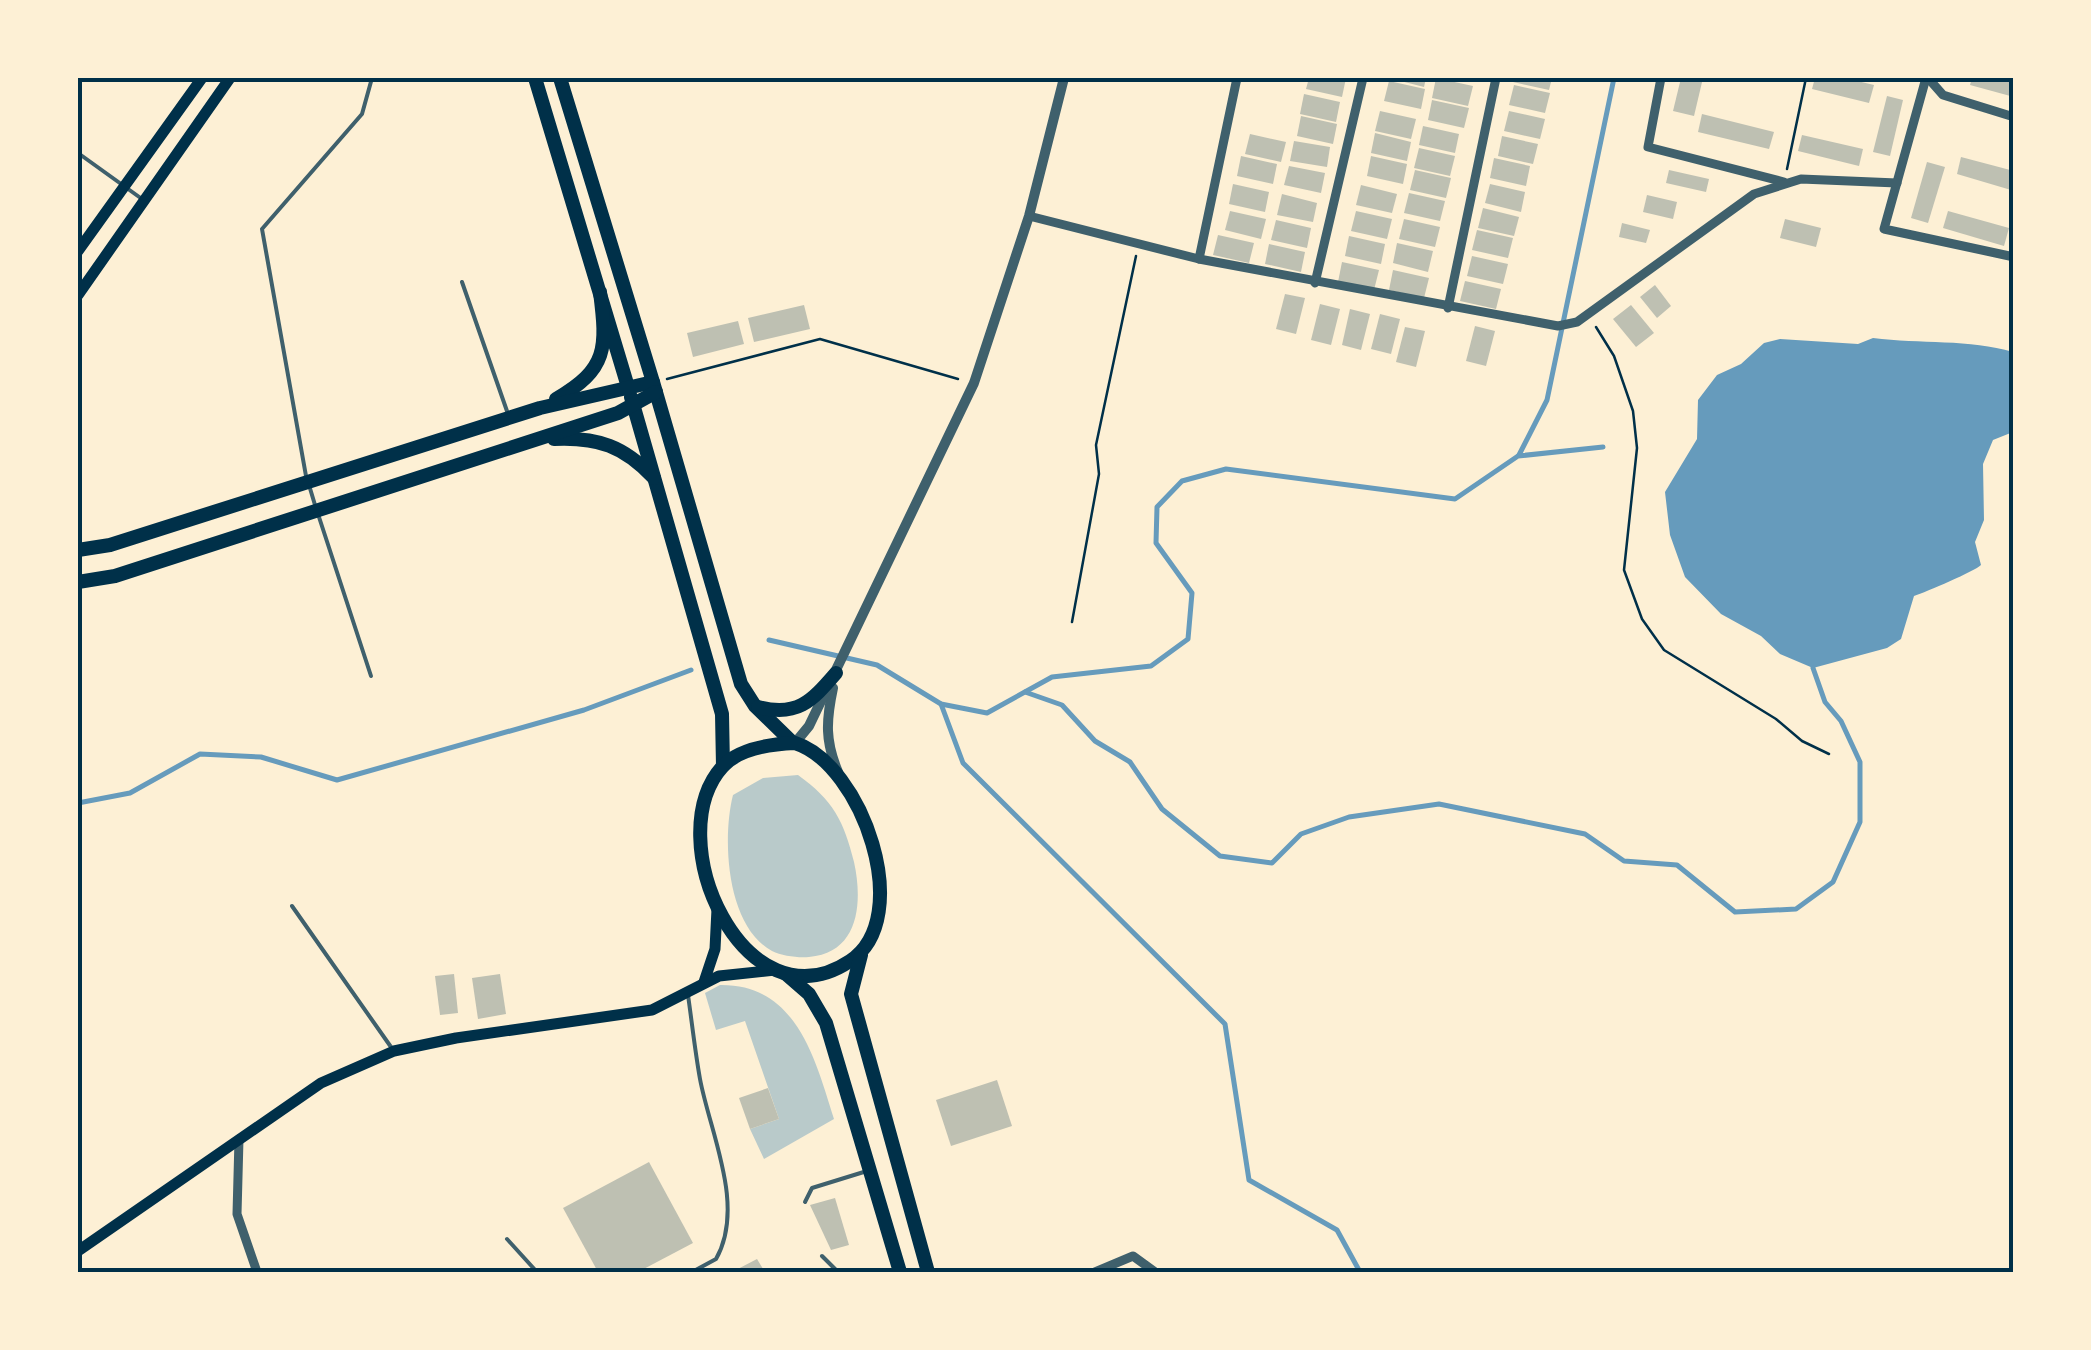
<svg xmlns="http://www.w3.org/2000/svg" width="2091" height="1350" font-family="'IBM Plex Serif',serif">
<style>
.green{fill:#b9caca}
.water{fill:#669bbc}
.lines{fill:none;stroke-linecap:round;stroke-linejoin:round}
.stream{stroke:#669bbc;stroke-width:5}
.building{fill:#bec0b2}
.path{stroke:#003049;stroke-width:2.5}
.service{stroke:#3f606c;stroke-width:4}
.minor{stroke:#3f606c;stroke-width:9}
.tertiary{stroke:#3f606c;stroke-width:10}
.secondary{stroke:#003049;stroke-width:11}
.primary{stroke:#003049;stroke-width:14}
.trunk{stroke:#003049;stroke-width:14}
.neatline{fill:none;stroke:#003049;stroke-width:4}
</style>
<rect width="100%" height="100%" fill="#fdf0d5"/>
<!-- green -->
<g class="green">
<path d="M798 775C833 800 844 821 854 862 863 903 859 953 809 957 798 958 782 956 772 951 726 926 722 838 733 795L763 778Z"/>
<path d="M720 985C797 984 815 1059 834 1119L764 1159 750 1129 779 1119 745 1021 716 1030 705 993Z"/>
</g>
<!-- water -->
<path class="water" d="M1873 338C1920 344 1970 339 2013 352V432L1993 440 1983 464 1984 520 1975 542 1981 565C1975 571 1926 592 1914 596L1901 639 1887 648 1813 668 1780 654 1761 636 1721 614 1685 577 1670 535 1665 492 1697 439 1698 400 1717 375 1741 364 1764 343 1780 339 1858 344Z"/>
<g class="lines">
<!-- stream -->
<g class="stream">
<path d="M1519 455 1547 400 1614 78"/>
<path d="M769 640 877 665 941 704 987 713 1052 677 1151 666 1188 639 1192 593 1156 543 1157 507 1182 481 1226 469 1455 499 1518 456 1603 447"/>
<path d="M1025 692 1062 705 1095 741 1130 762 1162 809 1220 856 1272 863 1301 834 1349 817 1439 804 1585 834 1624 861 1677 865 1735 912 1796 909 1833 882 1860 822V762L1841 721 1825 702 1813 668"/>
<path d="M941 704 963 763 1225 1024 1249 1180 1337 1230 1360 1272"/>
<path d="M78 803 130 793 200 754 261 757 337 780 584 710 691 670"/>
</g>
</g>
<!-- building -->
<g class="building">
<path d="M1309 78H1346L1342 97 1306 89Z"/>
<path d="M1389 78H1426L1424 87Z"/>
<path d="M1436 78 1473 86 1468 106 1432 98Z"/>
<path d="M1514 78H1552L1549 90 1513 82Z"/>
<path d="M1681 78H1703L1694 116 1673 111Z"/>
<path d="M1815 78H1845L1874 85 1869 103 1812 89Z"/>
<path d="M1972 78H2014V97L1970 85Z"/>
<path d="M1389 81 1425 89 1421 109 1384 101Z"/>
<path d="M1514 85 1550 93 1545 113 1509 105Z"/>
<path d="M1304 94 1340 102 1336 122 1300 114Z"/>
<path d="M1887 96 1903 100 1890 156 1873 152Z"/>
<path d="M1432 100 1469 108 1464 128 1428 120Z"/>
<path d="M1380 111 1416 119 1411 139 1375 131Z"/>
<path d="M1509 111 1545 119 1540 139 1504 131Z"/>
<path d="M1702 114 1774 132 1769 149 1698 132Z"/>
<path d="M1301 116 1337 124 1333 144 1297 136Z"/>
<path d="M1423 126 1459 134 1455 153 1419 145Z"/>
<path d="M1375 133 1411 142 1407 161 1371 153Z"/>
<path d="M1250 134 1286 142 1281 162 1245 154Z"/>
<path d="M1802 135 1863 149 1859 166 1798 151Z"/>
<path d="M1502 136 1538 144 1533 164 1498 156Z"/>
<path d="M1294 141 1330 147 1327 167 1290 161Z"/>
<path d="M1419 148 1455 156 1450 176 1414 168Z"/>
<path d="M1241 156 1277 164 1273 184 1237 176Z"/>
<path d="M1371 156 1407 164 1403 184 1367 176Z"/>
<path d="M1961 157 2014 171 2011 190 1957 174Z"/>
<path d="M1494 158 1530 166 1526 186 1490 178Z"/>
<path d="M1927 162 1945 167 1928 223 1911 218Z"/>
<path d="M1289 166 1325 173 1321 193 1284 185Z"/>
<path d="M1415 170 1451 178 1446 198 1410 190Z"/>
<path d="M1669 170 1709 179 1706 192 1666 183Z"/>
<path d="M1233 184 1269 192 1265 212 1229 204Z"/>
<path d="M1490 184 1525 192 1521 212 1485 203Z"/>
<path d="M1361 185 1397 194 1392 213 1356 205Z"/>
<path d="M1409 193 1445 201 1440 221 1404 213Z"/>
<path d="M1282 194 1317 203 1313 222 1277 215Z"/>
<path d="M1647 195 1677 202 1673 219 1643 212Z"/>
<path d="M1483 208 1519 217 1514 236 1478 228Z"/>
<path d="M1230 211 1266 219 1261 239 1225 230Z"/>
<path d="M1356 211 1392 219 1387 239 1351 231Z"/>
<path d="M1948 211 2009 228 2004 246 1943 228Z"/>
<path d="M1404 219 1440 227 1435 247 1399 239Z"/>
<path d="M1785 219 1821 228 1816 247 1780 238Z"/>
<path d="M1276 220 1311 228 1307 248 1271 240Z"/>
<path d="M1622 223 1650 230 1646 243 1619 237Z"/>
<path d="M1477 230 1513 238 1508 258 1472 250Z"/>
<path d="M1218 235 1254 243 1249 263 1213 255Z"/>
<path d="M1349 236 1385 244 1381 264 1345 256Z"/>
<path d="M1397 243 1433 251 1428 272 1393 263Z"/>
<path d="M1269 244 1305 252 1301 272 1265 264Z"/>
<path d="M1472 256 1508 264 1503 284 1467 276Z"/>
<path d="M1342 262 1379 270 1374 290 1338 282Z"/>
<path d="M1393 270 1429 278 1424 298 1389 290Z"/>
<path d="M1465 281 1501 289 1496 309 1460 301Z"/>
<path d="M1655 285 1671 306 1657 318 1640 297Z"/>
<path d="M1285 294 1305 298 1296 334 1276 329Z"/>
<path d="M1320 304 1340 309 1331 345 1311 340Z"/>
<path d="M804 305 810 329 754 342 748 318Z"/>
<path d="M1631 305 1654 333 1636 347 1613 319Z"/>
<path d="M1350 309 1370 314 1361 350 1342 345Z"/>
<path d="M1380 314 1400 319 1391 354 1371 349Z"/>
<path d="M738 321 744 344 693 357 687 333Z"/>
<path d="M1475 326 1495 331 1486 366 1466 361Z"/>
<path d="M1405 327 1425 331 1416 367 1396 362Z"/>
<path d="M454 974 458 1013 440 1015 435 976Z"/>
<path d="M500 974 506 1014 478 1019 472 978Z"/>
<path d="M997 1080 1012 1126 951 1146 936 1100Z"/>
<path d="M768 1088 779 1119 750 1129 739 1098Z"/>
<path d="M649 1162 693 1243 638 1272H598L563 1208Z"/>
<path d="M835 1198 849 1245 831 1250 810 1205Z"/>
<path d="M757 1259 765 1272H732Z"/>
</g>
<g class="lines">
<!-- path -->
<g class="path">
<path d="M1787 169 1806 78"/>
<path d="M1596 327 1614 356 1633 411 1637 448 1624 570 1642 619 1664 650 1776 719 1802 741 1829 754"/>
<path d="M667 379 820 339 958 379"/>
<path d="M1072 622 1099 474 1096 445 1136 256"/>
</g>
<!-- service -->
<g class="service">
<path d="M78 153 142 199"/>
<path d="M462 282 508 414"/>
<path d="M306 476 262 229 362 114 372 78"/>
<path d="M309 485 315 505"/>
<path d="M318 514 371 676"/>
<path d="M292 906 391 1047"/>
<path d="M688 995C692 1023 695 1051 700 1079 710 1133 746 1206 716 1259L692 1272"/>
<path d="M805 1202 812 1188 867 1171"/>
<path d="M507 1239 537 1272"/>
<path d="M822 1256 838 1272"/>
</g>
<!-- minor -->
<g class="minor">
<path d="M1661 78 1648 147 1784 182"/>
<path d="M1926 78 1884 229 2014 257"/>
<path d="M1928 78 1943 95 2014 117"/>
<path d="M1029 216 1199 259 1558 326 1577 322 1754 194 1801 179 1897 183"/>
<path d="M1199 259 1237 78"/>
<path d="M1315 283 1363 78"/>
<path d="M1448 308 1496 78"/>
<path d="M239 1139 237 1214 257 1272"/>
<path d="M1095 1272 1133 1256 1155 1272"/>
</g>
<!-- tertiary -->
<g class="tertiary">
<path d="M833 688C826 721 825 741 838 772"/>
<path d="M795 743 809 726 974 383 1029 216 1064 78"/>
</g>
<!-- secondary -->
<g class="secondary">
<path d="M78 251 202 78"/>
<path d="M78 295 230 78"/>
<path d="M704 982 715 949 717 909"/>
<path d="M78 1251 321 1083 394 1051 456 1038 652 1010 719 976 775 970"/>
</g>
<!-- primary -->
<g class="primary">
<path d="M535 78 628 387"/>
<path d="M560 78 653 382"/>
</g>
<!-- trunk -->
<g class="trunk">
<path d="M631 397 722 714 723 766"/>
<path d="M556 399C608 369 607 348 600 292"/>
<path d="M554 439C598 437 624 446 654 478"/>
<path d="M78 550 110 545 540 408 653 382 741 684 755 706 793 743"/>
<path d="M78 582 115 576 618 413 656 392"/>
<path d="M758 707C797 717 811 702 836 673"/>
<path d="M795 743C862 764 916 918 850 961 745 1031 657 838 723 766 740 748 772 744 795 743Z"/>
<path d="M861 955 851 994 928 1272"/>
<path d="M786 974 809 994 826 1023 900 1272"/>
</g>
</g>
<!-- border -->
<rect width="2091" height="1350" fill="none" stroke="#fdf0d5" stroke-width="160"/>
<rect x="80" y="80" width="1931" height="1190" class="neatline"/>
</svg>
